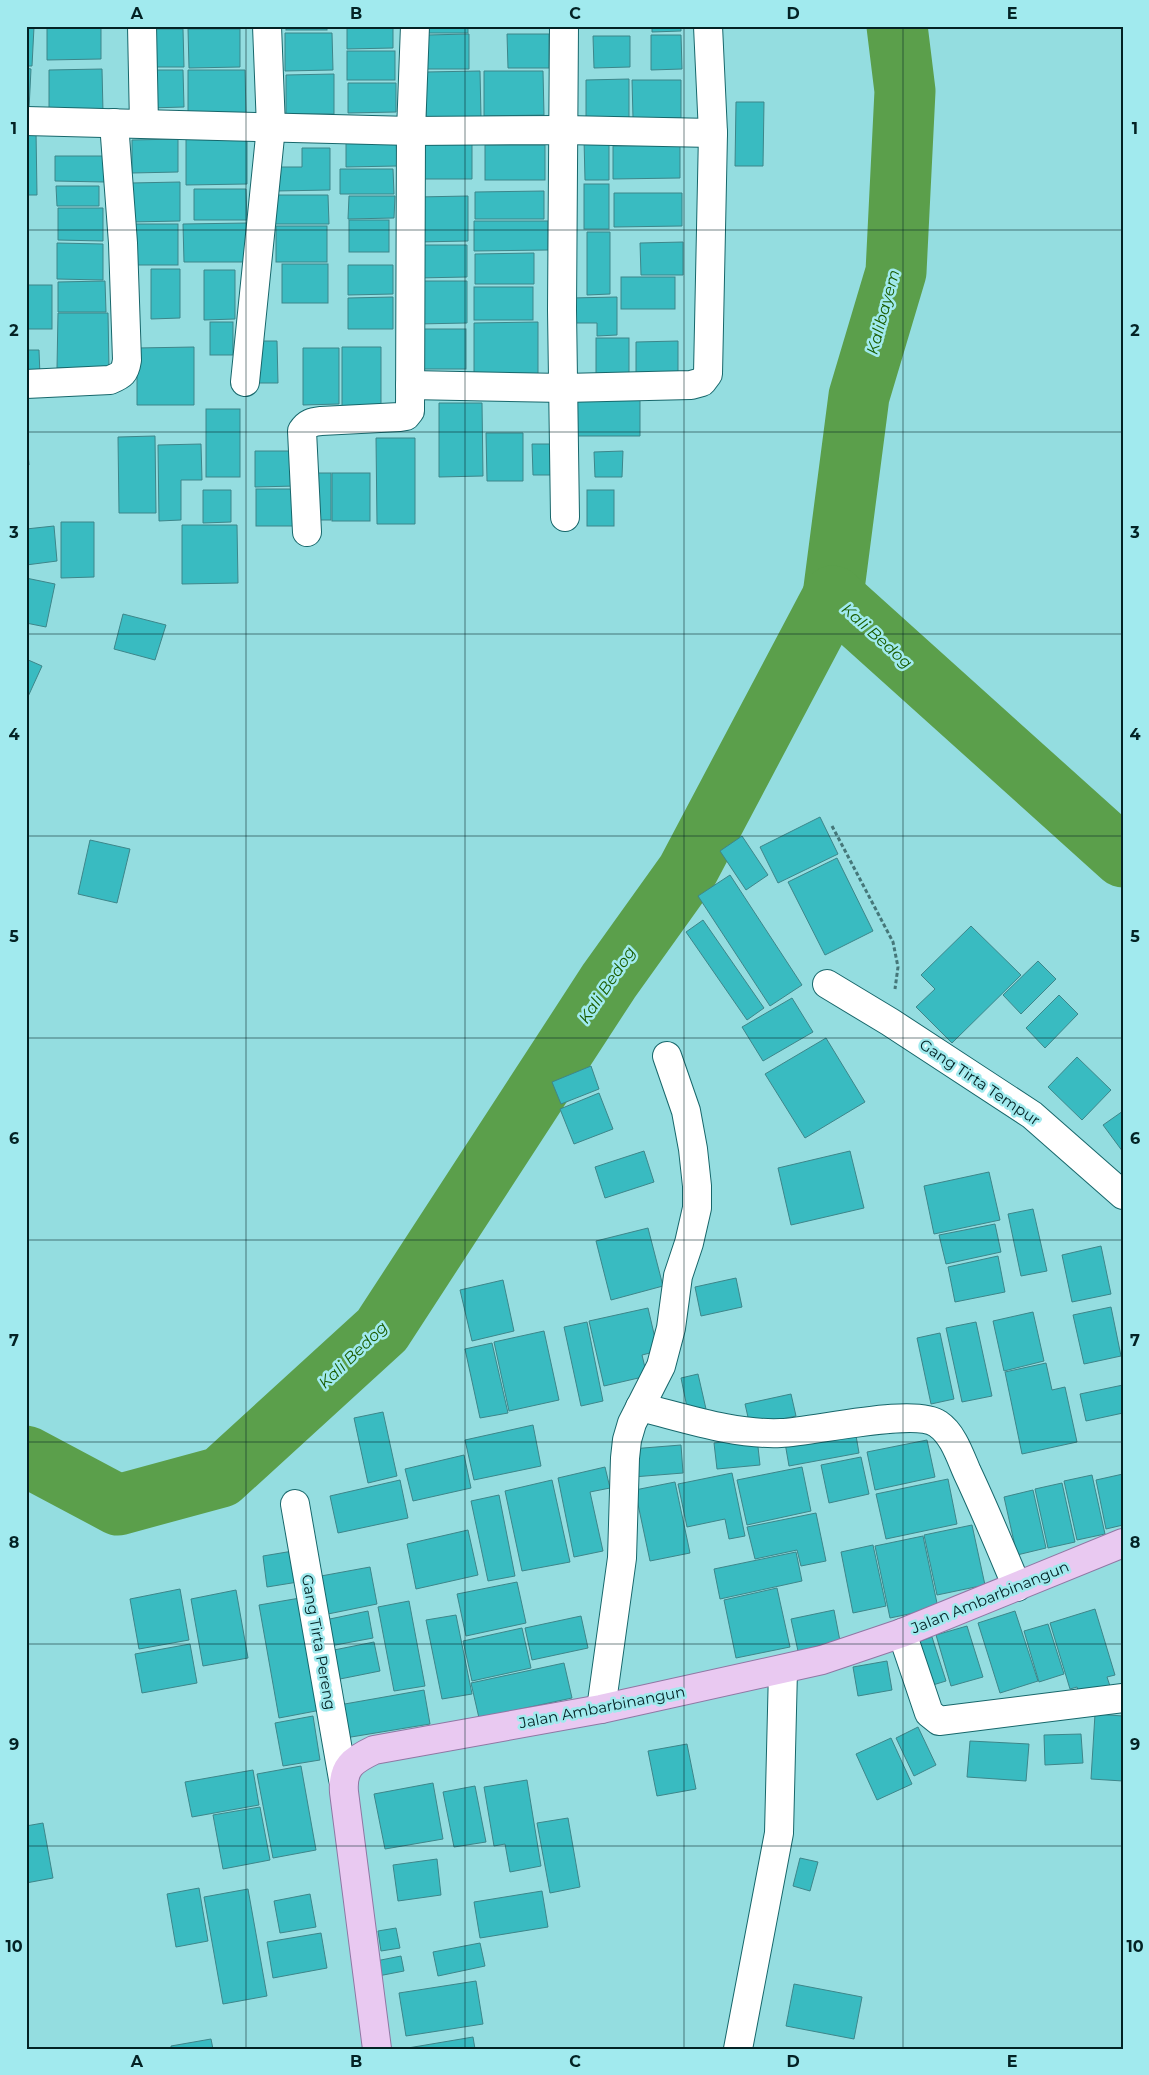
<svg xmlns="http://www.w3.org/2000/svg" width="1149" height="2075" font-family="Montserrat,sans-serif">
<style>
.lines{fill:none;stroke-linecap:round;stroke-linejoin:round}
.river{stroke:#5b9f4b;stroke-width:61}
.building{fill:#39bbc1;stroke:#3d868a}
.minor-casing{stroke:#17676b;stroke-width:30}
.major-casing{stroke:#8f77a3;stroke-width:30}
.path{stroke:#457779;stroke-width:3;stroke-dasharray:4 2.5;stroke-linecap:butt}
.minor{stroke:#fff;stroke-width:28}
.major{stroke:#e9c9f1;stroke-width:28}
.grid{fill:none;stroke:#032224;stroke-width:1;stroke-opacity:0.55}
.labels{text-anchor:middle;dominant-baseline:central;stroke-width:5;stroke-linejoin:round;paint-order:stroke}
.street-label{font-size:15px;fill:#032224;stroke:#a1eaee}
.water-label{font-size:16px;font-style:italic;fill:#1a5c00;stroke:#a1eaee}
.neatline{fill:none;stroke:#032224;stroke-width:2}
.grid-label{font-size:16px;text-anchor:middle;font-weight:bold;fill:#032224}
</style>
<rect width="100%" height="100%" fill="#94dde0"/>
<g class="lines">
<!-- river -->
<g class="river">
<path d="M833 596 859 396 896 272 905 91 897 26"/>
<path d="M26 1456 118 1505 221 1477 382 1330 609 981 687 872 833 596 1123 857"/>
</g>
</g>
<!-- building -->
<g class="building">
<path d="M47 26H101V59L47 60Z"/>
<rect x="286" y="26" width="41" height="4"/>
<path d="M347 26H393V48L347 49Z"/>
<rect x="427" y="26" width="41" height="7"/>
<rect x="473" y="26" width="74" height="2"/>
<path d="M652 26H681V31L652 32Z"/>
<path d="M26 27H34L32 66H26Z"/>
<path d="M150 29H183L184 67H150Z"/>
<path d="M188 29H240V67L189 68Z"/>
<path d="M285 33H332L333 70 285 71Z"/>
<path d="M469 34V69H427V35Z"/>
<path d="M507 34H549V68H508Z"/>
<path d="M651 35H681L682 69 651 70Z"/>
<path d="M593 36H630V67L594 68Z"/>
<rect x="347" y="51" width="48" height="29"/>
<path d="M26 68 31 69 29 109H26Z"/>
<path d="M102 69 103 112H49V70Z"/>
<path d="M149 70H183L184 107 150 108Z"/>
<path d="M188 70H245L246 113H188Z"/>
<path d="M480 71 481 117 426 118V72Z"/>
<path d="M484 71H543L544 115 484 116Z"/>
<path d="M334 74V114H286V75Z"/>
<path d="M629 79V118L586 119V80Z"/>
<path d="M632 80H681V118H633Z"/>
<path d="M348 83H396V112L348 113Z"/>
<path d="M736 102H764L763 166H735Z"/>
<path d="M26 131H36L37 195H26Z"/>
<path d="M247 138V184L186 185V139Z"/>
<path d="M396 138 397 166 346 167V139Z"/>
<path d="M178 139V172L132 173V140Z"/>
<path d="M584 139H609V180H585Z"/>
<path d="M472 141V179H424L423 142Z"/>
<rect x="485" y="145" width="60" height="35"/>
<path d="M680 145V178L613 179V146Z"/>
<path d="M302 148H330V190L276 191V167H302Z"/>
<path d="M55 156H105L104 182 55 181Z"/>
<path d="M340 169H393L394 194H340Z"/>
<path d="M180 182V221L131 222V183Z"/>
<rect x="584" y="184" width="25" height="45"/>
<path d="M56 186H99V206H57Z"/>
<path d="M194 189H246L247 220H194Z"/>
<path d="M544 191V219H475V192Z"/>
<path d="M614 193H682V226L614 227Z"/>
<path d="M274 195H328L329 224H274Z"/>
<path d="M349 196H395L394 218 348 219Z"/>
<path d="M468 196V241L418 242 417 197Z"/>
<path d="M58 208H103V241L58 240Z"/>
<rect x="349" y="220" width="40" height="32"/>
<path d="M474 221H548V250L474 251Z"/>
<path d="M248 223V262H184L183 224Z"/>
<rect x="131" y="224" width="47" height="41"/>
<rect x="276" y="226" width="51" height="36"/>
<path d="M587 232H610V294L587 295Z"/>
<path d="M683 242V275H641L640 243Z"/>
<path d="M57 243 103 244V280L57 279Z"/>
<path d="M416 245H467V277L417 278Z"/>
<path d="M534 253V284H475V254Z"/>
<rect x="282" y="264" width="46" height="39"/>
<path d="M348 265H393V294L348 295Z"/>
<path d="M151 269H180V318L151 319Z"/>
<path d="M204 270H235V319L204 320Z"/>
<rect x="621" y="277" width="54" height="32"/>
<path d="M105 281 106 312H58V282Z"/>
<path d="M416 281H467V323L417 324Z"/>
<rect x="26" y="285" width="26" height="44"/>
<rect x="474" y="287" width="59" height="33"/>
<path d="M393 297V329H348V298Z"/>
<path d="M617 297V335L597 336V323H571V298Z"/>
<path d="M58 313H108L109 368H57Z"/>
<rect x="210" y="322" width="23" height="33"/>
<path d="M538 322V374L474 375V323Z"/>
<rect x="419" y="329" width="47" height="40"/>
<rect x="596" y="338" width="33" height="43"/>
<path d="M253 341H277L278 383H253Z"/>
<path d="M678 341V375H636V342Z"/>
<path d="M194 347V405H137V348Z"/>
<path d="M342 347H381V405L342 406Z"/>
<path d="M303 348H339V404L303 405Z"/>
<path d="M26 350H39L40 376H26Z"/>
<path d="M640 398V436H577V399Z"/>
<path d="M439 403H482L483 476 439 477Z"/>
<rect x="206" y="409" width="34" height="68"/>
<path d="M26 431 29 465H26Z"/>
<path d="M486 433H523V481H487Z"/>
<path d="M155 436 156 513H119L118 437Z"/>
<path d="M376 438H415V524H377Z"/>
<path d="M201 444 202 480H181V520L159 521 158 445Z"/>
<path d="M532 444H552L553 475H533Z"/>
<path d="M255 451H296V486L255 487Z"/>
<path d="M623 451 622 477H595L594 452Z"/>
<rect x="308" y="473" width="23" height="47"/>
<rect x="332" y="473" width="38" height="48"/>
<rect x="256" y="489" width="39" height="37"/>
<path d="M203 490H231V522L203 523Z"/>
<rect x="587" y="490" width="27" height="36"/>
<path d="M61 522H94V577L61 578Z"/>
<path d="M182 525H237L238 583 182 584Z"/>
<path d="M54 526 57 561 26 565V529Z"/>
<path d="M26 578 55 584 46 627 26 623Z"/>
<path d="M123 614 166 625 155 660 114 649Z"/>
<path d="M26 659 42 666 26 701Z"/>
<path d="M820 817 838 854 778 883 760 847Z"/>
<path d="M742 836 768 875 746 890 720 851Z"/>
<path d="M90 840 130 849 117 903 78 894Z"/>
<path d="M837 858 873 931 825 955 788 882Z"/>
<path d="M730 875 802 985 770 1006 698 896Z"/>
<path d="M703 920 764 1008 747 1020 686 932Z"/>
<path d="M971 926 1021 975 952 1043 916 1007 935 989 921 975Z"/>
<path d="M1038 961 1056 979 1021 1014 1003 995Z"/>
<path d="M1059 995 1078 1014 1045 1048 1026 1028Z"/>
<path d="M792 998 813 1032 763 1061 742 1027Z"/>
<path d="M826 1038 865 1102 805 1138 765 1074Z"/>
<path d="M1077 1057 1111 1090 1082 1120 1048 1087Z"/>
<path d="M591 1066 599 1089 561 1104 552 1082Z"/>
<path d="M599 1093 613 1129 574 1144 560 1109Z"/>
<path d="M1123 1111V1152L1103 1125Z"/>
<path d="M644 1151 654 1182 605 1198 595 1167Z"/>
<path d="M850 1151 864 1208 791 1225 778 1168Z"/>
<path d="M989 1172 1000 1220 934 1234 924 1186Z"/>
<path d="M1033 1209 1047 1271 1021 1276 1008 1214Z"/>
<path d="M995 1224 1001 1252 946 1264 939 1235Z"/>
<path d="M648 1228 663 1286 611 1300 596 1241Z"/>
<path d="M1101 1246 1111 1294 1072 1302 1062 1255Z"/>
<path d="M998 1256 1005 1292 955 1302 948 1267Z"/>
<path d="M736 1278 742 1307 701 1316 695 1287Z"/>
<path d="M503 1280 514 1331 472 1341 460 1290Z"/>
<path d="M1111 1307 1121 1356 1084 1364 1073 1315Z"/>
<path d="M648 1308 658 1351 642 1355 647 1376 604 1386 589 1321Z"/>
<path d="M1033 1312 1044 1361 1004 1371 993 1321Z"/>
<path d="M587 1322 603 1401 581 1406 564 1327Z"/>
<path d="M976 1322 992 1396 962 1402 946 1328Z"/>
<path d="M544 1331 559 1400 509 1411 494 1342Z"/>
<path d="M940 1333 954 1399 931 1404 917 1338Z"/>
<path d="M492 1343 508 1413 480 1418 465 1349Z"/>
<path d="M1046 1363 1052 1390 1065 1387 1077 1442 1022 1454 1005 1372Z"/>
<path d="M698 1374 706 1409 688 1412 681 1378Z"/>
<path d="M1123 1385V1413L1086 1421 1080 1394Z"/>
<path d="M791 1394 796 1416 750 1426 745 1404Z"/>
<path d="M383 1412 397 1476 368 1483 354 1418Z"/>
<path d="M854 1424 859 1453 789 1466 784 1437Z"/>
<path d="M533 1425 541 1466 474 1480 465 1440Z"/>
<path d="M757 1438 760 1465 717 1469 714 1443Z"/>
<path d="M927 1440 935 1477 875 1490 867 1452Z"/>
<path d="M681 1445 683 1473 633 1477 631 1449Z"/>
<path d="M464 1455 471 1488 413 1501 405 1469Z"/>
<path d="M861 1457 869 1494 829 1503 821 1465Z"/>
<path d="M605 1467 610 1488 590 1492 603 1551 574 1557 558 1478Z"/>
<path d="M802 1467 811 1511 747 1525 737 1480Z"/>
<path d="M732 1473 745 1536 729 1539 725 1519 687 1527 678 1484Z"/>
<path d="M1123 1474V1525L1106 1529 1096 1480Z"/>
<path d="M1092 1475 1105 1534 1077 1540 1064 1481Z"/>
<path d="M948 1479 957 1524 886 1539 876 1494Z"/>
<path d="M400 1480 408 1518 338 1533 330 1496Z"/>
<path d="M552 1480 570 1562 522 1571 505 1491Z"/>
<path d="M675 1482 690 1553 650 1561 635 1490Z"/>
<path d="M1062 1483 1075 1542 1048 1548 1035 1489Z"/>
<path d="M1033 1490 1046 1548 1017 1555 1004 1497Z"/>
<path d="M499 1495 515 1576 488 1581 471 1501Z"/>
<path d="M816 1513 826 1561 801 1566 797 1550 755 1559 747 1527Z"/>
<path d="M972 1525 985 1585 937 1595 924 1535Z"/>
<path d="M468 1530 478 1575 416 1589 407 1544Z"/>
<path d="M923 1536 938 1608 890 1618 875 1546Z"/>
<path d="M873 1545 886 1606 853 1613 841 1552Z"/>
<path d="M293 1551 298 1582 267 1587 263 1556Z"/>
<path d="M796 1552 802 1581 720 1599 714 1569Z"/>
<path d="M370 1567 377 1604 328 1614 321 1576Z"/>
<path d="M517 1582 526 1623 466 1636 457 1594Z"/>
<path d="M777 1588 790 1647 736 1658 724 1600Z"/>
<path d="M180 1589 189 1640 139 1649 130 1599Z"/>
<path d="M236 1590 248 1658 203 1666 191 1599Z"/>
<path d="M300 1598 321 1710 279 1718 259 1605Z"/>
<path d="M409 1601 425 1686 394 1691 378 1607Z"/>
<path d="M1095 1609 1115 1675 1107 1677 1111 1689 1081 1699 1077 1687 1070 1689 1050 1623Z"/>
<path d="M834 1610 840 1641 798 1651 791 1619Z"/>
<path d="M368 1611 373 1638 330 1646 325 1620Z"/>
<path d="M1015 1611 1038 1681 1000 1693 978 1623Z"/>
<path d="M456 1615 472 1694 442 1699 426 1620Z"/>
<path d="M581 1616 588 1648 532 1660 525 1628Z"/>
<path d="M1048 1624 1064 1674 1039 1682 1024 1631Z"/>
<path d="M967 1626 983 1677 951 1686 936 1635Z"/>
<path d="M522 1628 531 1668 472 1681 463 1641Z"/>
<path d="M932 1637 946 1681 923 1688 909 1645Z"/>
<path d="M374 1642 380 1671 335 1680 329 1651Z"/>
<path d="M190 1644 197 1683 142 1693 135 1654Z"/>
<path d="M887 1661 892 1690 858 1696 853 1667Z"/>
<path d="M564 1663 572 1698 479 1718 471 1683Z"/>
<path d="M424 1690 430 1724 345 1738 339 1705Z"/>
<path d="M1095 1714 1123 1716V1781L1091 1779Z"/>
<path d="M313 1716 320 1760 283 1766 275 1723Z"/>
<path d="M918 1727 936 1765 914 1776 896 1738Z"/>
<path d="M1081 1734 1083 1763 1045 1765 1044 1735Z"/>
<path d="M891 1738 912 1784 877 1800 856 1754Z"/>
<path d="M970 1741 1029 1744 1026 1781 967 1777Z"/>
<path d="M687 1744 696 1789 657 1796 648 1751Z"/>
<path d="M301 1766 316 1850 273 1858 257 1774Z"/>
<path d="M253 1770 259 1805 192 1817 185 1782Z"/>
<path d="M527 1780 541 1866 510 1872 505 1844 494 1846 484 1787Z"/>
<path d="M433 1783 443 1839 385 1849 374 1794Z"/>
<path d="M475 1786 486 1842 454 1847 443 1792Z"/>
<path d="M260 1807 270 1860 223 1869 213 1815Z"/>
<path d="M568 1818 580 1887 550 1893 537 1823Z"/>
<path d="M43 1823 53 1878 26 1883V1826Z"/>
<path d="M800 1858 818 1862 810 1891 793 1886Z"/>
<path d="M437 1859 441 1895 398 1901 393 1865Z"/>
<path d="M199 1888 208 1941 176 1947 167 1894Z"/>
<path d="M248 1889 267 1996 223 2004 204 1897Z"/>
<path d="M542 1891 548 1927 480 1938 474 1902Z"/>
<path d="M310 1894 316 1927 280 1933 274 1901Z"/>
<path d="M396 1928 400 1948 381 1951 378 1931Z"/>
<path d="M321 1933 327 1968 273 1978 267 1942Z"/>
<path d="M480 1943 485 1966 438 1976 433 1952Z"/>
<path d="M401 1956 404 1971 373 1977 371 1962Z"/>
<path d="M476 1981 483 2024 406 2036 399 1993Z"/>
<path d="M794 1984 862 1997 854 2039 786 2026Z"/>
<path d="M473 2037 475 2049H402Z"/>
<path d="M211 2039 213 2049H171V2046Z"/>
</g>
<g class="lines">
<defs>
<g id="minor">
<path d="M142 26 144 124"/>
<path d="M564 26 562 310 565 517"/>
<path d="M26 121 411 131 564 130 713 133"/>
<path d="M245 382 271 127 267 26"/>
<path d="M26 384 110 380C122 375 125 373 127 360L123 243 114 123"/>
<path d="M410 385 564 388 691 385 702 382 708 374 713 133 708 26"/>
<path d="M307 532 302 431C307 423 312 422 321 421L400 417 406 416 410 411 411 131 415 26"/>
<path d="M827 984 890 1022 1032 1115 1123 1195"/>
<path d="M640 1407C685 1418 734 1435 781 1433 813 1432 915 1407 938 1424 953 1434 960 1456 967 1472 985 1510 1001 1549 1017 1587"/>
<path d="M295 1504 343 1779"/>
<path d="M902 1633 929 1713 939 1721 1123 1698"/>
<path d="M601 1709 622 1558 625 1458 627 1440 632 1423 661 1366 671 1328 678 1276 689 1243 697 1208V1186L693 1149 686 1111 667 1056"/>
<path d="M738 2049 779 1833 783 1670"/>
</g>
<path id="major" d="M377 2049 344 1792C342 1767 353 1760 374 1750L601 1709 822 1660 902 1633 1123 1543"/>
</defs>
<!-- minor casing -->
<use href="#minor" class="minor-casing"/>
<!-- major casing -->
<use href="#major" class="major-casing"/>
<!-- path -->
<path class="path" d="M832 826 893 942 898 967 895 989"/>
<!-- minor -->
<use href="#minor" class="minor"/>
<!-- major -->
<use href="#major" class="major"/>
</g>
<!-- grid -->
<path class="grid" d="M246 26V2049M465 26V2049M684 26V2049M903 26V2049M26 230H1123M26 432H1123M26 634H1123M26 836H1123M26 1038H1123M26 1240H1123M26 1442H1123M26 1644H1123M26 1846H1123"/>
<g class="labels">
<!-- street labels -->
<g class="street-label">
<text transform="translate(980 1082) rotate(34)">Gang Tirta Tempur</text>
<text transform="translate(990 1597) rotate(-22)">Jalan Ambarbinangun</text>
<text transform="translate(319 1642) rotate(80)">Gang Tirta Pereng</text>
<text transform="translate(602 1707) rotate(-11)">Jalan Ambarbinangun</text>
</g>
<!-- water labels -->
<g class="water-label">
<text transform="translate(883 312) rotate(-75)">Kalibayem</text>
<text transform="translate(877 636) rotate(42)">Kali Bedog</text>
<text transform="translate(607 985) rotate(-56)">Kali Bedog</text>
<text transform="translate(353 1355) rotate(-44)">Kali Bedog</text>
</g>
</g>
<!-- border -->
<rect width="1149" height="2075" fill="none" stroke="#a1eaee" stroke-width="55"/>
<rect x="28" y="28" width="1094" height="2020" class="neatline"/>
<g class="grid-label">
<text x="137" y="19">A</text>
<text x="356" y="19">B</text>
<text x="575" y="19">C</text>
<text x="793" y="19">D</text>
<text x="1012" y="19">E</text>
<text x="14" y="134">1</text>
<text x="1135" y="134">1</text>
<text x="14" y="336">2</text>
<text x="1135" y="336">2</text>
<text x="14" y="538">3</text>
<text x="1135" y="538">3</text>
<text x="14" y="740">4</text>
<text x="1135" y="740">4</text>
<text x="14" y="942">5</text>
<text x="1135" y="942">5</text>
<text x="14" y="1144">6</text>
<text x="1135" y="1144">6</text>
<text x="14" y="1346">7</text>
<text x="1135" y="1346">7</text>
<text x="14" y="1548">8</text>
<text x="1135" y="1548">8</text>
<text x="14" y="1750">9</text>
<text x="1135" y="1750">9</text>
<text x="14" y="1952">10</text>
<text x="1135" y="1952">10</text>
<text x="137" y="2067">A</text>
<text x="356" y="2067">B</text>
<text x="575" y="2067">C</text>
<text x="793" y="2067">D</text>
<text x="1012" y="2067">E</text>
</g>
</svg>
